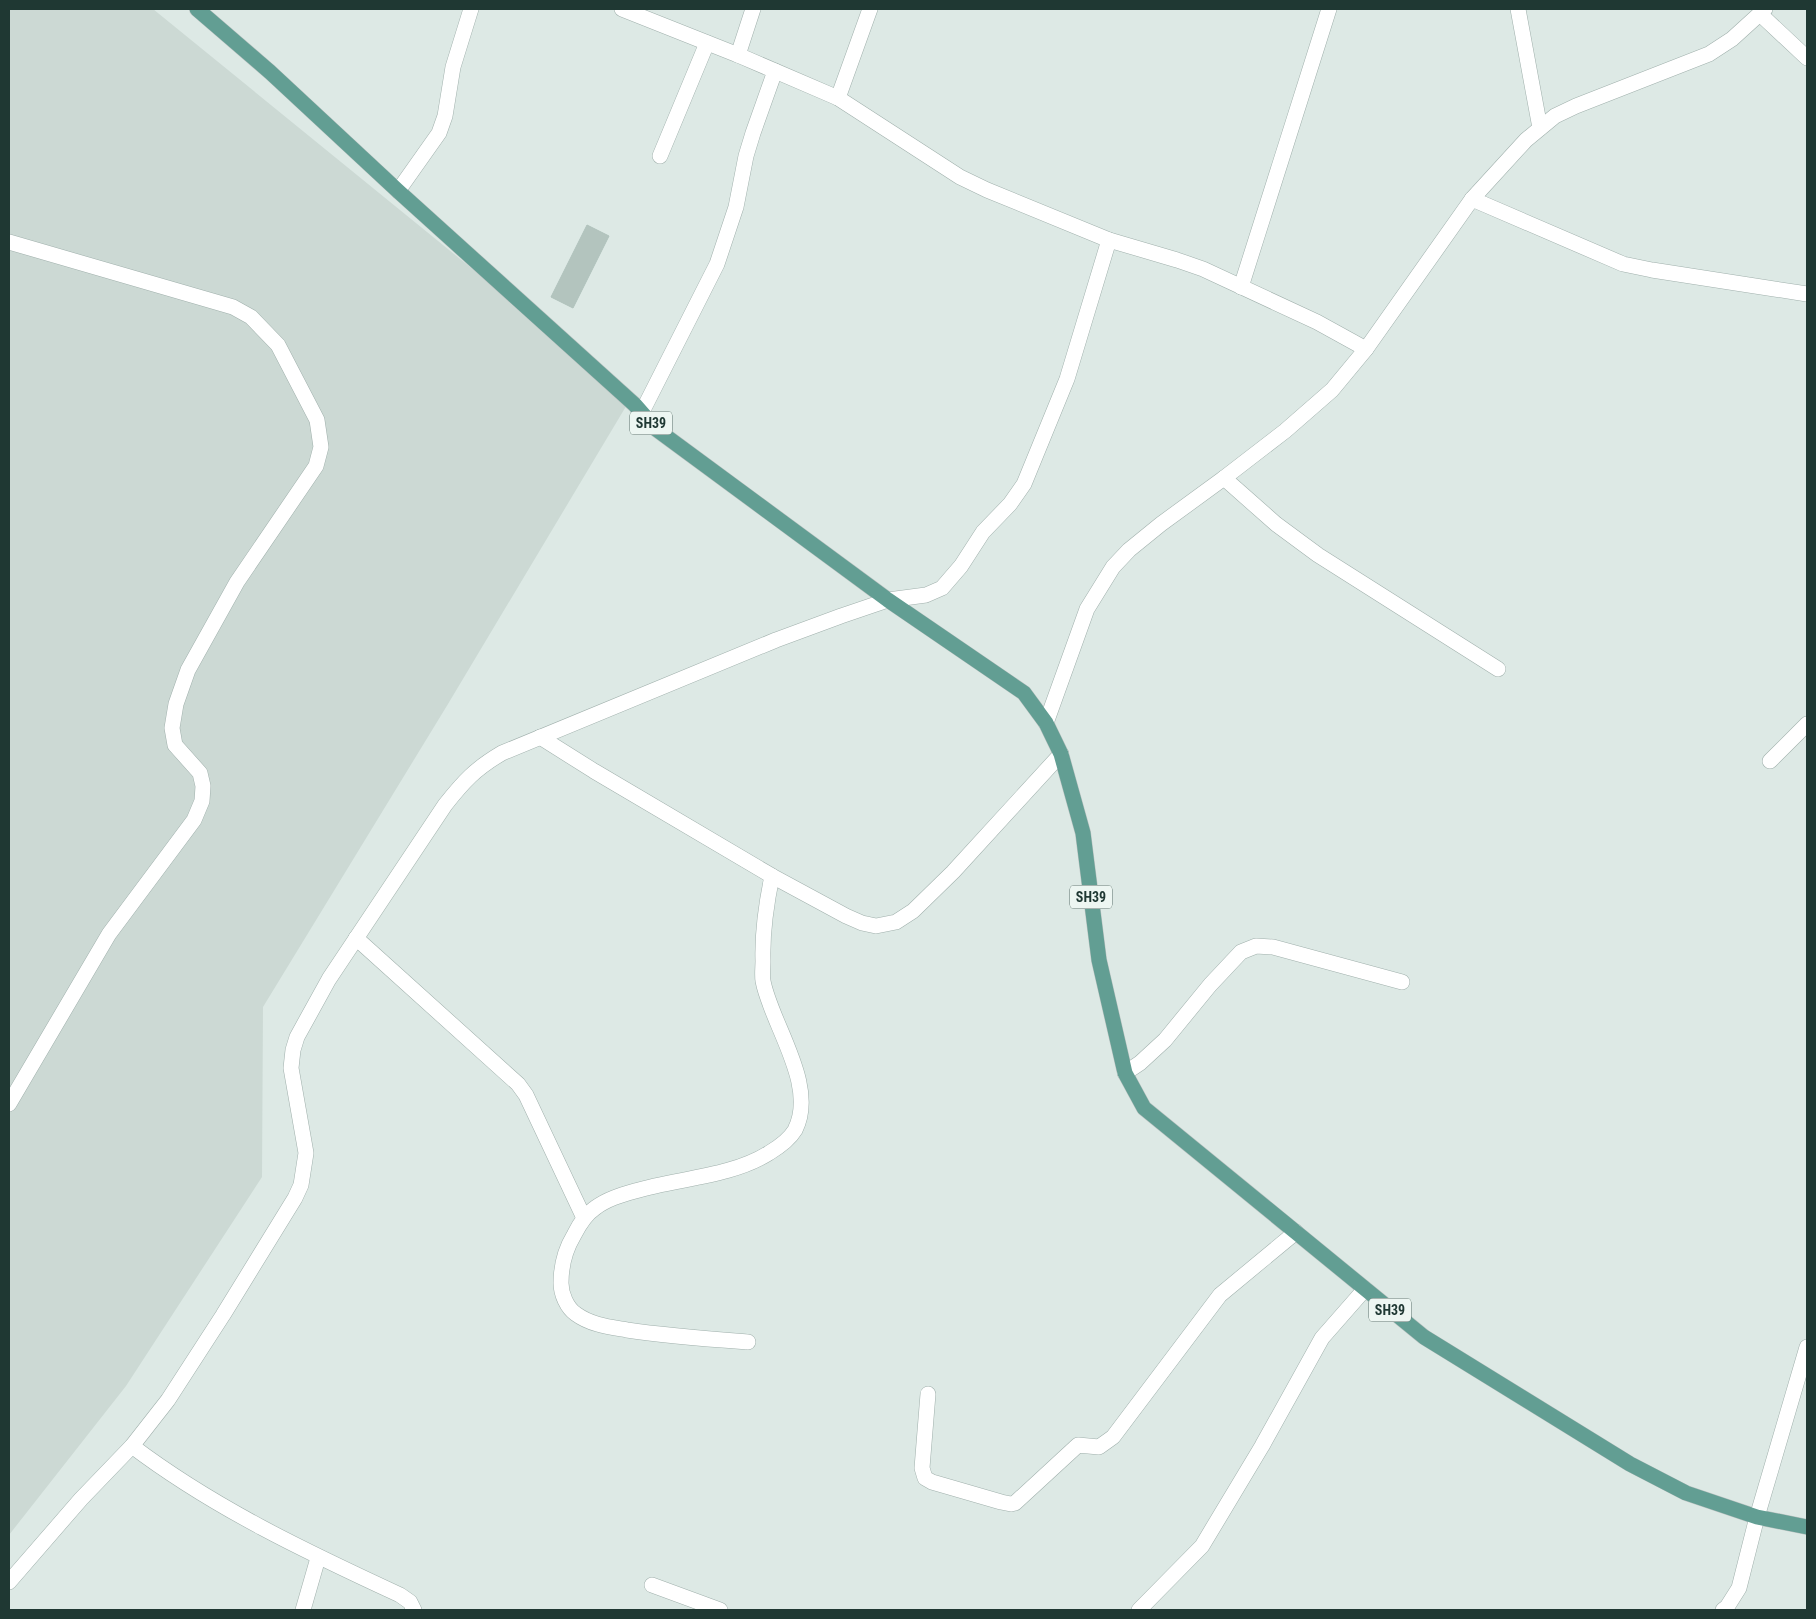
<svg xmlns="http://www.w3.org/2000/svg" width="1816" height="1619" font-family="'Roboto Condensed',sans-serif">
<style>
.built{fill:#ccd9d4}
.building{fill:#b3c4be;stroke:#b0c2bc}
.lines{fill:none;stroke-linecap:round;stroke-linejoin:round}
.minor-casing{stroke:#a0b0ac;stroke-width:16}
.major-casing{stroke:#bcc3c2;stroke-width:16}
.minor{stroke:#fff;stroke-width:15}
.major{stroke:#629e93;stroke-width:15}
.labels{text-anchor:middle;dominant-baseline:central;stroke-width:5;stroke-linejoin:round;paint-order:stroke}
.shield{fill:#edf6f2;stroke:#5d716c;stroke-width:1}
.shield-label{font-size:14px;font-weight:bold;fill:#1f3833}
</style>
<rect width="100%" height="100%" fill="#dde9e5"/>
<!-- built -->
<path class="built" d="M9 9H153L631 398 448 704 263 1007 262 1177 126 1386 9 1535Z"/>
<!-- building -->
<path class="building" d="M587 225 609 236 573 308 551 297Z"/>
<g class="lines">
<defs>
<g id="minor">
<path d="M622 9 738 55 838 98 960 177 987 190 1109 240 1177 260 1203 269 1317 322 1366 349"/>
<path d="M1518 9 1540 128"/>
<path d="M1760 14 1807 58"/>
<path d="M738 55 753 9"/>
<path d="M838 98 870 9"/>
<path d="M660 156 707 43"/>
<path d="M398 191 439 133 445 116 453 67 471 9"/>
<path d="M1472 199 1623 264 1652 270 1807 294"/>
<path d="M9 242 233 307 251 317 278 345 317 420 321 447 316 466 237 582 188 670 176 704 172 728 175 745 200 773 203 786 202 801 194 820 109 934 9 1104"/>
<path d="M1241 287 1329 9"/>
<path d="M642 412 717 264 736 207 746 156 753 133 775 71"/>
<path d="M1224 478 1276 524 1318 555 1498 669"/>
<path d="M1046 723 1087 609 1113 567 1129 550 1161 524 1224 478 1285 431 1332 390 1366 349 1472 199 1526 140 1555 116 1576 106 1709 54 1732 39 1765 9"/>
<path d="M540 737 594 771 772 876 846 916 862 923 876 926 896 922 913 911 953 872 1061 754"/>
<path d="M1770 761 1807 724"/>
<path d="M356 938 518 1084 526 1095 584 1218"/>
<path d="M1125 1073 1140 1063 1165 1040 1210 985 1241 952 1256 946 1273 947 1402 982"/>
<path d="M748 1342C708 1339 667 1336 627 1330 610 1327 591 1325 576 1314 567 1308 561 1294 561 1283 561 1266 565 1250 574 1235 579 1225 586 1214 595 1208 607 1199 621 1195 635 1191 678 1178 731 1177 769 1153 779 1147 789 1140 795 1130 818 1085 771 1024 763 981 762 975 763 967 763 961 762 932 766 905 772 876"/>
<path d="M928 1394 922 1468 925 1478 932 1482 1001 1502 1011 1504 1015 1503 1078 1445 1099 1447 1113 1437 1220 1295 1296 1232"/>
<path d="M132 1446C214 1508 307 1552 400 1595L410 1602 414 1610"/>
<path d="M9 1582 81 1499 132 1446 168 1400 223 1315 295 1198 301 1185 306 1153 291 1068 293 1050 297 1037 329 979 445 805C464 781 475 769 502 753L776 640 841 616 888 600 926 595 942 588 961 566 983 532 1010 504 1024 484 1067 379 1109 240"/>
<path d="M652 1585 720 1610"/>
<path d="M303 1610 318 1558"/>
<path d="M1139 1610 1202 1546 1262 1446 1322 1338 1365 1289"/>
<path d="M1723 1610 1727 1607 1739 1588 1757 1517 1807 1347"/>
</g>
<path id="major" d="M197 9 270 72 398 191 635 405 656 429 888 600 1024 693 1046 723 1061 754 1083 833 1099 960 1125 1073 1144 1108 1424 1337 1630 1464 1686 1493 1757 1517 1807 1527"/>
</defs>
<!-- minor casing -->
<use href="#minor" class="minor-casing"/>
<!-- major casing -->
<use href="#major" class="major-casing"/>
<!-- minor -->
<use href="#minor" class="minor"/>
<!-- major -->
<use href="#major" class="major"/>
</g>
<g class="labels">
<!-- shield labels -->
<g class="shield">
<rect x="630" y="411.5" width="42" height="23" rx="4"/>
<rect x="1070" y="885.5" width="42" height="23" rx="4"/>
<rect x="1369" y="1298.5" width="42" height="23" rx="4"/>
</g>
<g class="shield-label">
<text x="651" y="423">SH39</text>
<text x="1091" y="897">SH39</text>
<text x="1390" y="1310">SH39</text>
</g>
</g>
<!-- border -->
<rect width="1816" height="1619" fill="none" stroke="#1f3833" stroke-width="20"/>
</svg>
